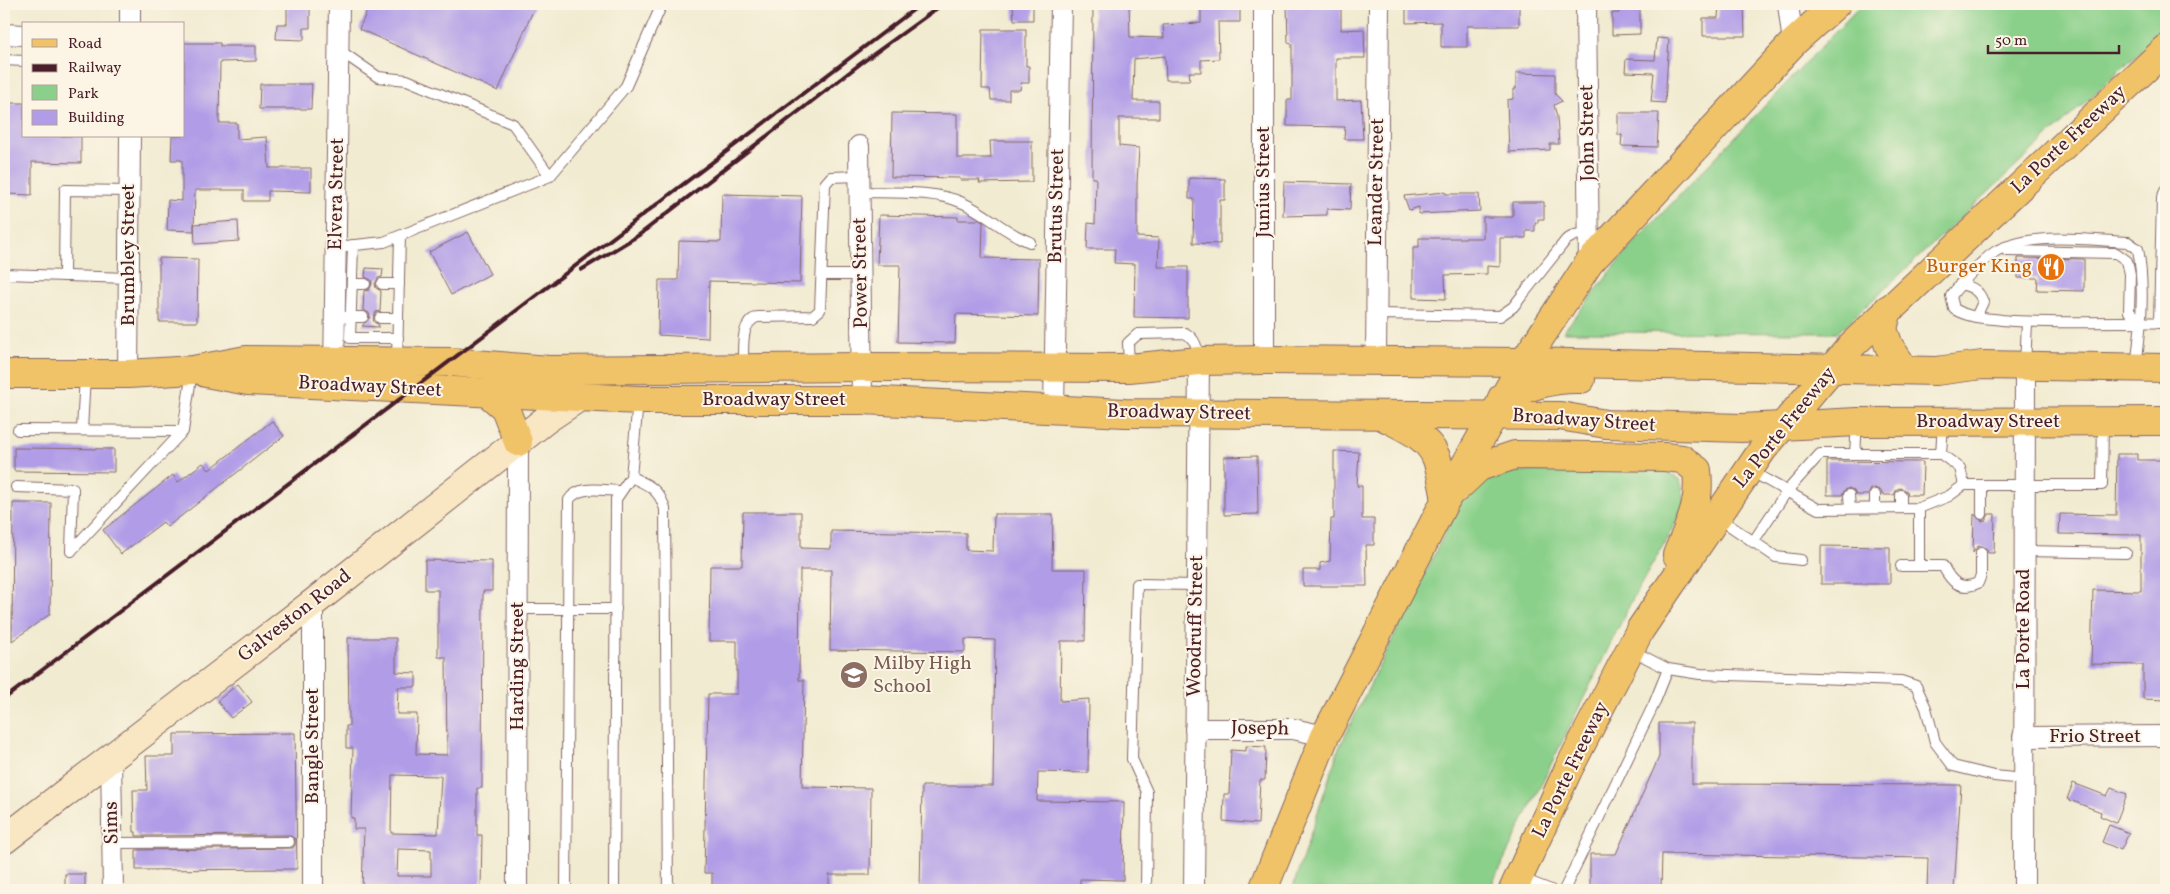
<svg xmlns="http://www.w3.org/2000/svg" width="2170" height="894" font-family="Vollkorn,serif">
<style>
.green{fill:#8bd08a;stroke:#6a785a}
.building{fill:#b19de7;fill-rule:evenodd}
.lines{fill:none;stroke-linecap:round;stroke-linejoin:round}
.lane-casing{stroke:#846665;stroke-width:12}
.street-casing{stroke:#846665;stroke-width:22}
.secondary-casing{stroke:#846665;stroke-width:30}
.primary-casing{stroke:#846665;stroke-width:30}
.lane{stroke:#fff;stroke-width:10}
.street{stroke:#fff;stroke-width:20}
.secondary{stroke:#f9e7c3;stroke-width:28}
.primary{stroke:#f0c369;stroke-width:28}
.rail{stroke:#4a1f2b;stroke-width:4}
.labels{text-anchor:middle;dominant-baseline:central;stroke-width:4;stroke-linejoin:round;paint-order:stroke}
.street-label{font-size:20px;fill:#4a1f2b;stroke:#fcf5e5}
.food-label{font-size:20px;fill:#c56008;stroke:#fcf5e5;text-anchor:end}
.education-label{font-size:20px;fill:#785e54;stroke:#fcf5e5;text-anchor:start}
</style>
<rect width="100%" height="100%" fill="#fcf5e5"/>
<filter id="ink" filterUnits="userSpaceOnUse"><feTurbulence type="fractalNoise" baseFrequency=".02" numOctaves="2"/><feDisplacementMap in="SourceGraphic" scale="10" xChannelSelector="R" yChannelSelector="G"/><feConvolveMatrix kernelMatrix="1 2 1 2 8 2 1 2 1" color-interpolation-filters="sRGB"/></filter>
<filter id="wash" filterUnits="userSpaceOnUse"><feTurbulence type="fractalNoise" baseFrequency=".0096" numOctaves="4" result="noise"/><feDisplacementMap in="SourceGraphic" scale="20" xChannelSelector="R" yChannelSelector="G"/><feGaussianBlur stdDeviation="1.12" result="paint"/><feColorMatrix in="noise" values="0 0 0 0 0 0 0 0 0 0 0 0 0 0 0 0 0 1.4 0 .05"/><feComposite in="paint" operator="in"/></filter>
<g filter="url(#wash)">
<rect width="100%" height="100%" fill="#f1ebd1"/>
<!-- green -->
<g class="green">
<path d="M1862 4H2166V27L1837 333 1563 332 1631 246Z"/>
<path d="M1656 469 1680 479 1686 505 1632 600 1489 890H1292L1339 748 1465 492 1499 473 1566 470Z"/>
</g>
<g id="blocks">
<!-- building -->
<g class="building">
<path d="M287 4H310V28H304V40L276 39 277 24H287Z"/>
<path d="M370 4H536L498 91 359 29Z"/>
<path d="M1013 4H1033V20H1014Z"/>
<path d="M1093 4H1129L1130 37 1164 38 1163 25 1201 23V4H1240V22H1218L1219 59 1201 60V72H1189L1190 80H1166L1165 56 1134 59 1133 101H1159V118H1119V146L1139 148 1137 183V237L1159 238 1158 267H1188V318L1134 317 1135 264 1114 263 1115 249H1087L1088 223 1095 224 1096 178H1092Z"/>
<path d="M1287 4H1341V30L1364 29 1365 58H1336V101L1361 100 1363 139H1344L1345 127 1287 126V100H1292V44L1288 43Z"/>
<path d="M1406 4H1519V26H1467V47H1441V22L1406 23Z"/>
<path d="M1619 4H1640V34L1612 35V13H1619Z"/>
<path d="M1719 4H1744L1745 36H1703V18H1718Z"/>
<path d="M983 29H1026V66H1029V83H1021L1020 90H1009V100H991L990 89H982Z"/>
<path d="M1657 38 1669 39 1665 103 1651 102 1654 73 1625 72 1626 59 1655 60Z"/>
<path d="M184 43H220V46H256V61L220 62 219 123H237V139L267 137 269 168H311V192L268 191V201H244V190H195L194 231 167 230 168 200 182 201V160H171L172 136H184Z"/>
<path d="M1516 73 1555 74V94L1562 101 1554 105 1557 117 1559 144H1550V150L1509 152 1507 100 1513 99V89H1516Z"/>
<path d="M260 84H312L311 109H259Z"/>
<path d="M4 103H24V136H81V163L32 162V195L5 194Z"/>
<path d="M892 113 957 114V158H991L990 141H1032V182L979 183 980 180H960V178L891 177Z"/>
<path d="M1618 113H1659L1657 147 1621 146 1622 135H1618Z"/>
<path d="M1189 178 1225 179V200H1220V244L1193 243 1194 199H1189Z"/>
<path d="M1284 182 1351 184 1350 210 1327 209V215L1283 216Z"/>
<path d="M1445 192 1446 194H1479L1480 211 1419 214V207L1409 210 1404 196Z"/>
<path d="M722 194 802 196 800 283 709 281 708 338 658 335 659 280H678L679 241 721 242Z"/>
<path d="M1513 202H1544V219H1538V223H1535V231H1526V238H1500V267L1487 266V274L1445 275 1446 299 1413 298V247H1419V238H1483V217H1513Z"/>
<path d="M879 215 958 217V220H979L983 222 982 258 1039 259 1038 316 956 314 955 343 898 342 900 265H877Z"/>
<path d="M238 221 239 241 195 244 194 224Z"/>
<path d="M468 232 490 274 451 295 429 252Z"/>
<path d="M159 258 198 259 197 322H159Z"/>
<path d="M2018 258 2084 259V291L2037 290 2038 278H2018Z"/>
<path d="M366 268 383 269 382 277 378 278 375 284 376 288 381 291 380 311 376 312 373 318 374 322 379 325V327L362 326 370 317 369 313 363 310 364 291 369 290 372 284 371 280 365 277Z"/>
<path d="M272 421 284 436 167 527 163 522 121 554 103 530 173 475 178 482 203 463 209 470Z"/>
<path d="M14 448 114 449V472L14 471Z"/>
<path d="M1334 451 1359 452 1357 486H1362V519H1374V545H1366L1367 586H1303V570H1320V563L1330 561 1331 519H1334Z"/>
<path d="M2117 454H2137V460H2166V700L2143 699V665L2091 664 2093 590 2141 591V535L2059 534 2060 514 2116 515Z"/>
<path d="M1257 456 1258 514 1224 515V457Z"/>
<path d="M1827 461 1923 462 1922 495H1908L1907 491 1901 488 1897 489 1894 495H1882L1881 491 1875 488 1871 489 1868 495H1856L1854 491 1849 488 1845 490 1842 495H1827Z"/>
<path d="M13 503H51L50 614 12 641Z"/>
<path d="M743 512H801V548L831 549V531L966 533V550L993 551 994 514H1053L1052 569H1086L1085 641H1061L1060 701 1089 699 1088 773 1038 772 1037 801 1124 802 1123 880 1080 879V890H920L922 786H993L995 640 965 639V652L830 650 831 570H800L799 680H804L802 787 871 788 870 875H829V890H712V873H704L708 694H737V641H709L710 566H742Z"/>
<path d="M1974 514 1982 521 1986 520 1989 514H1995L1994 553H1988L1987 549 1981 546 1977 547 1973 553Z"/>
<path d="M1821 546 1890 547V584H1821Z"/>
<path d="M425 560 492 561V591H483L482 788H477V835H482L481 890H362L364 829H354V818H351L353 748H346V726H349L348 638H396V672L416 673V687H398L397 714H417L416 754 447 755 446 657H438V590H425ZM392 775 441 776 438 834 391 833ZM398 849 431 850V876H397Z"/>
<path d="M238 684 252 702 231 718 217 701Z"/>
<path d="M1659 723H1692V784L1961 785 1954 890H1927L1928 858 1662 854 1661 889 1590 888V854H1616L1659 757Z"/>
<path d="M295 733 297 869 136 870V850L293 848 295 845V839L289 835 136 836V832H134L133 790H147L146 756H174V734Z"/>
<path d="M1246 746 1266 747 1265 780H1260L1258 824 1223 821 1224 794H1229L1231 750 1246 751Z"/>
<path d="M2073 783 2107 796 2111 788 2127 794 2116 823 2100 816 2101 812 2067 799Z"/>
<path d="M2109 825 2129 833 2121 850 2102 842Z"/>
<rect x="65" y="874" width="20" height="16"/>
</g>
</g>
</g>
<g filter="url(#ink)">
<use href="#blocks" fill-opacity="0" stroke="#846665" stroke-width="1"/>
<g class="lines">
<defs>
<g id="lane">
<path d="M339 50 378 77 407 80 513 124 550 176"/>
<path d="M4 60 24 61"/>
<path d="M860 192C890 193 936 190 963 203 988 214 1003 232 1030 242"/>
<path d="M353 245 350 338H398"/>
<path d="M336 247 384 242 550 176 626 86 662 4"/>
<path d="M2007 251 2116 253 2127 261 2130 274 2129 312 2141 321"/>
<path d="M4 274 129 278"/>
<path d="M822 275H861"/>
<path d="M64 276 65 190 129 191"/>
<path d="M352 284H365"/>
<path d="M382 284H399"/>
<path d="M1960 284C1972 287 1979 290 1983 302L1976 317"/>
<path d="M1376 314 1500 316 1513 307 1566 240 1575 235 1589 233"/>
<path d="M344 317H363"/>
<path d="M380 318H398"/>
<path d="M2159 323 2162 198 2166 189"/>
<path d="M397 360 400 236"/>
<path d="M2025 366 2027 322"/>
<path d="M743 367C744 350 739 324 757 317L813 316 820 310 825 184 831 177 859 176"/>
<path d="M1129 367 1128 343 1138 334 1185 333C1196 339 1197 348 1199 360"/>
<path d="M2136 367C2141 328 2145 288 2138 249L2128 242C2086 240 2036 232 1998 250 1985 257 1960 284 1951 296L1954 309C1969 318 1985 318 2002 320 2057 325 2112 320 2166 323"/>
<path d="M18 430 183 431 192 371"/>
<path d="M82 430 85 375"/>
<path d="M1855 454 1857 422"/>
<path d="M1941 454 1943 423"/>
<path d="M1749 470 1818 509 1919 508 1949 496 1964 485H2102L2103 421"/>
<path d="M631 477C649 485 659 489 665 509L668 890"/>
<path d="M16 487 73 489 71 551"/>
<path d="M1849 495 1850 508"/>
<path d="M1875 508V495"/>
<path d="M1901 508V495"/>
<path d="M1982 514V485"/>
<path d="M1717 517 1776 557 1801 560"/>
<path d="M1753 542 1787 491 1820 454H1941L1960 468 1964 485"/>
<path d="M71 551 183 431"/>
<path d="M2024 551 2126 553"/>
<path d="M1901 566H1919V508"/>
<path d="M1919 566H1943C1951 582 1960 591 1978 583L1981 575V553"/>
<path d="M518 609H616"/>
<path d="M1668 669 1700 674 1901 681 1916 686 1926 708 1935 742 1953 766 1994 776 2024 779"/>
<path d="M112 843 289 842"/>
<path d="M1520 878 1551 890"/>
<path d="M566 890 569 500C579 484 604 491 621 491"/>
<path d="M614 890 616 499 631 477 638 401"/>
<path d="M1146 890 1147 792 1132 759 1137 584 1196 585"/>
<path d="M1564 890 1654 704 1668 669 1631 650"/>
</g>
<g id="street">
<path d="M1586 4 1589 263"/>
<path d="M1788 4 1793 43"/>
<path d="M130 24V4"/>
<path d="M4 34 24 35"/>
<path d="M859 146 862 400"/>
<path d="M1264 360V4"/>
<path d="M1376 360 1379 4"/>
<path d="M128 374 130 136"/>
<path d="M334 374 339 4"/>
<path d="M1054 409 1061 4"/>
<path d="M1195 729H1293L1325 736"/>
<path d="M2023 737 2166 736"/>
<path d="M111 756 113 890"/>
<path d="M313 890V603"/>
<path d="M517 890 518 442"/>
<path d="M1194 890 1199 361"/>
<path d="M2024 890 2025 367"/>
</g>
<path id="secondary" d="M4 840 313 603 548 418 578 398"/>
<g id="primary">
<path d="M1888 309 1883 329 1889 346 1905 370"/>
<path d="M206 373 248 381 639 400H862L1125 413 1560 416 1606 424 1742 428 1857 422 2166 421"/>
<path d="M4 374H128L193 370 246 360 450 362 549 370 862 367 1129 368 1199 361 1264 360 1524 362 1936 371 1982 365 2166 368"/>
<path d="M489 394 505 408 518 442"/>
<path d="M1502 398C1529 386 1552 378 1581 379"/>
<path d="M1381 415C1401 426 1427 435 1436 457 1441 469 1443 486 1446 499"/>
<path d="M1457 488 1479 467 1515 455 1665 457 1682 459 1697 470C1701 506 1690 523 1677 555"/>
<path d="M1263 890 1325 736 1446 499 1524 362 1589 263 1793 43 1836 4"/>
<path d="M1513 890 1568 770 1640 630 1763 449 1851 346 2166 49"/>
</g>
</defs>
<!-- lane casing -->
<use href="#lane" class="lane-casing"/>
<!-- street casing -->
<use href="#street" class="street-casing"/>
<!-- secondary casing -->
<use href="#secondary" class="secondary-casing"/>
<!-- primary casing -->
<use href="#primary" class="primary-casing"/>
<!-- lane -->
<use href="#lane" class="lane"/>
<!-- street -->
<use href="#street" class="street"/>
<!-- secondary -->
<use href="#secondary" class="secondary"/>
<!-- primary -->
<use href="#primary" class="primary"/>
<!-- rail -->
<g class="rail">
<path d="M581 270 639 235 860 64 943 4"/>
<path d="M4 699 921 4"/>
</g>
</g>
</g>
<!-- icons -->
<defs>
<symbol id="restaurant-disc" viewBox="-11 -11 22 22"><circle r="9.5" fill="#e8710a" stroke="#fcf5e5"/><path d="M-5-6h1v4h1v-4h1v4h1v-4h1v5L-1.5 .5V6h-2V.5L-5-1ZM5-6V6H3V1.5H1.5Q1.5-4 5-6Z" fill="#fff"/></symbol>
<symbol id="school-disc" viewBox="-11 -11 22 22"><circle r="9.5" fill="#8d6e63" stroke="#fcf5e5"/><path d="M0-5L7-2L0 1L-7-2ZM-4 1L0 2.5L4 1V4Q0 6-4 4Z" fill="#fff"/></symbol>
</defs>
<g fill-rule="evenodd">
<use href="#restaurant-disc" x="2035" y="251" width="32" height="32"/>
<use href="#school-disc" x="838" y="659" width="32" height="32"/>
</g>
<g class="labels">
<!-- street labels -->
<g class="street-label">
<text transform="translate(1588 133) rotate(-91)">John Street</text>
<text transform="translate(2069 140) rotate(-43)">La Porte Freeway</text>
<text transform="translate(1264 182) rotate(-90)">Junius Street</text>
<text transform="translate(1377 182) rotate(-89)">Leander Street</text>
<text transform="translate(337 194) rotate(-89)">Elvera Street</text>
<text transform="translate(1057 206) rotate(-89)">Brutus Street</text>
<text transform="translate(129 255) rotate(-90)">Brumbley Street</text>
<text transform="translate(861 273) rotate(-91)">Power Street</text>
<text transform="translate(370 387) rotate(3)">Broadway Street</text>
<text x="774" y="400">Broadway Street</text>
<text transform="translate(1179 413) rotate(1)">Broadway Street</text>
<text transform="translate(1584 421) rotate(4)">Broadway Street</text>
<text x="1988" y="422">Broadway Street</text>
<text transform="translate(1785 428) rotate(-51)">La Porte Freeway</text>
<text transform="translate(295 616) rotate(-38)">Galveston Road</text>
<text transform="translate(1196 626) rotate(-89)">Woodruff Street</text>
<text transform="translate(2024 629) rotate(-90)">La Porte Road</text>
<text transform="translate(518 666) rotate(-90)">Harding Street</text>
<text transform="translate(1260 729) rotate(1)">Joseph</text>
<text x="2095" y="737">Frio Street</text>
<text transform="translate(313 746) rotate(-90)">Bangle Street</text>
<text transform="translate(1571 770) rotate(-64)">La Porte Freeway</text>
<text transform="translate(112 823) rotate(-91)">Sims</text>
</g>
<!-- food labels -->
<g class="food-label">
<text x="2032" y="267">Burger King</text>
</g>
<!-- education labels -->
<g class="education-label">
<text x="873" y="664">Milby High<tspan x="873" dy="23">School</tspan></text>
</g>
</g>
<!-- margin -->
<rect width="2170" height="894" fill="none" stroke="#fcf5e5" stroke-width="20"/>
<!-- legend -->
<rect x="22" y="22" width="162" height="115" fill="#fcf5e5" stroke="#b59f9b"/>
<rect x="32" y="39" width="25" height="8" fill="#f0c369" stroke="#b59f9b"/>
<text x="68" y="48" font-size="15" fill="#4a1f2b">Road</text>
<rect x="32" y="64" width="25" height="8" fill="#4a1f2b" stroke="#b59f9b"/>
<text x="68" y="72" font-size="15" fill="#4a1f2b">Railway</text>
<rect x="32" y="85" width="25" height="15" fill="#8bd08a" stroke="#b59f9b"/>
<text x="68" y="98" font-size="15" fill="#4a1f2b">Park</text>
<rect x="32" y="110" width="25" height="15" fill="#b19de7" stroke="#b59f9b"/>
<text x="68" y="122" font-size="15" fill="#4a1f2b">Building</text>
<!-- scale -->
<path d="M1988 45v8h131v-8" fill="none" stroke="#4a1f2b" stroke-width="2.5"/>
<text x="1995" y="45" font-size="15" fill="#4a1f2b" stroke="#fcf5e5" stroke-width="4" paint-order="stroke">50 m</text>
</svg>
